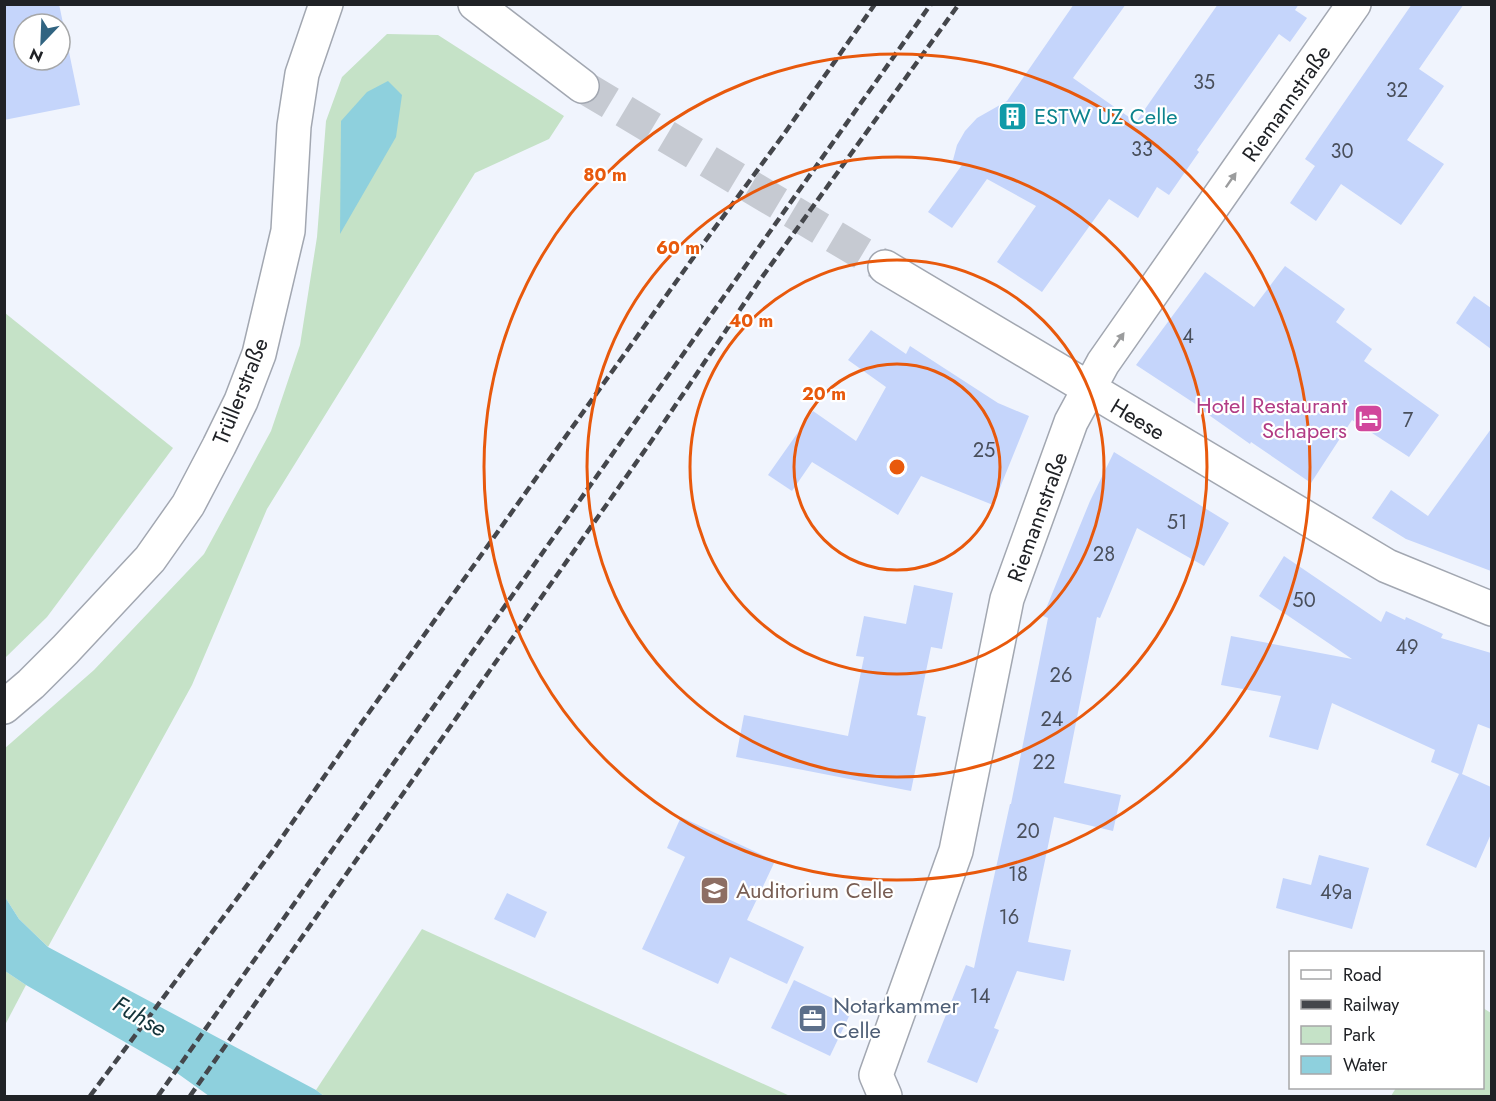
<svg xmlns="http://www.w3.org/2000/svg" width="1496" height="1101" font-family="Jost,sans-serif">
<style>
.green{fill:#c5e2c7}
.water{fill:#8ed0dd}
.building{fill:#c5d5fb;fill-rule:evenodd}
.lines{fill:none;stroke-linecap:round;stroke-linejoin:round}
.minor-tunnel{stroke:#c6cad2;stroke-width:33;stroke-dasharray:33 16;stroke-linecap:butt}
.minor-casing{stroke:#a2a7b1;stroke-width:36}
.minor{stroke:#fff;stroke-width:33}
.rail{stroke:#44464b;stroke-width:4.5;stroke-dasharray:9 4.5;stroke-linecap:butt}
.oneway{fill:#9b9c9d}
.ring{fill:none;stroke:#e8590c;stroke-width:3}
.labels{text-anchor:middle;dominant-baseline:central;stroke-width:4.5;stroke-linejoin:round;paint-order:stroke}
.number-label{font-size:20px;fill:#494f5b}
.street-label{font-size:22px;fill:#202226;stroke:#fff}
.culture-label{font-size:22px;fill:#0d838f;stroke:#fff;text-anchor:start}
.hotel-label{font-size:22px;fill:#b23c85;stroke:#fff;text-anchor:end}
.education-label{font-size:22px;fill:#785e54;stroke:#fff;text-anchor:start}
.service-label{font-size:22px;fill:#4e5e75;stroke:#fff;text-anchor:start}
.water-label{font-size:24px;font-style:italic;fill:#13343a;stroke:#fff}
.centre{fill:#e8590c;stroke:#fff;stroke-width:3}
.ring-label{font-size:18px;text-anchor:middle;font-weight:bold;fill:#e8590c;stroke:#fff;stroke-width:4.5;stroke-linejoin:round;paint-order:stroke}
</style>
<rect width="100%" height="100%" fill="#f0f4fd"/>
<!-- green -->
<g class="green">
<path d="M387 34 438 35 564 116 549 139 475 173 267 509 192 685 48 947 19 919 5 897 4 749 94 670 204 554 271 431 300 345 317 237 326 121 342 77Z"/>
<path d="M5 313 173 448 47 617 5 658Z"/>
<path d="M422 929 790 1096H324L316 1090Z"/>
<path d="M5 971 26 985 5 1025Z"/>
<path d="M1483 1008 1491 1013V1096H1391L1396 1088H1482Z"/>
</g>
<!-- water -->
<g class="water">
<path d="M388 81 402 95 396 137 340 234 341 121 367 92Z"/>
<path d="M5 897 19 919 48 947 316 1090 324 1096H209L170 1068 26 985 5 971Z"/>
</g>
<!-- building -->
<g class="building">
<path d="M4 4H59L80 105 4 120ZM24 24H60V60H24Z"/>
<path d="M1074 4H1126L1073 78 1136 122 1218 4H1299L1295 10 1307 18 1290 42 1279 34 1197 150 1199 152 1169 195 1157 187 1138 218 1109 199 1042 292 997 262 1036 206 987 179 952 228 928 212 962 165 953 160 957 145 965 131 977 118 1007 101Z"/>
<path d="M1412 4H1464L1419 69 1444 86 1407 140 1444 164 1401 225 1341 184 1316 221 1290 203 1315 166 1305 159Z"/>
<path d="M1285 266 1345 309 1336 322 1372 349 1364 361 1439 415 1409 457 1352 420 1311 483 1251 442 1250 444 1196 406 1197 405 1136 365 1205 272 1254 307Z"/>
<path d="M1474 296 1491 308V349L1456 323Z"/>
<path d="M871 330 906 354 910 346 998 403 1029 416 993 505 921 476 898 515 812 462 792 491 768 475 813 411 856 441 886 387 848 360Z"/>
<path d="M1491 429V571L1406 539 1372 518 1391 490 1428 516Z"/>
<path d="M1114 452 1229 523 1204 566 1137 528 1100 618 1097 617 1064 783 1121 795 1113 831 1054 817 1028 942 1071 950 1064 981 1017 971 994 1028 999 1030 977 1083 927 1062 966 965 974 968 1010 804H1011L1048 618 1043 616 1090 501Z"/>
<path d="M1284 556 1381 622 1386 611 1405 620 1406 617 1443 634 1441 638 1491 653V729L1478 724 1462 774 1491 787V834L1476 868 1426 845 1459 774 1431 762 1435 750 1332 703 1318 750 1269 737 1281 696 1221 685 1231 636 1352 659 1259 596Z"/>
<path d="M914 585 953 593 942 649 931 647 917 715 926 717 911 791 736 757 744 715 848 736 864 657 856 656 864 616 906 624Z"/>
<path d="M681 817 775 861 747 920 804 947 787 984 730 957 718 984 642 949 685 857 667 848Z"/>
<path d="M1319 855 1369 868 1352 929 1276 908 1283 878 1311 885Z"/>
<path d="M507 893 547 912 535 938 494 919Z"/>
<path d="M794 980 853 1008 830 1056 771 1028Z"/>
</g>
<g class="lines">
<!-- minor-tunnel -->
<path class="minor-tunnel" d="M582 86 885 267"/>
<defs>
<g id="minor">
<path d="M475 4 582 86"/>
<path d="M885 267 1387 566 1492 609"/>
<path d="M4 707 31 684 65 650 150 559 188 505 219 446 241 401 259 354 288 231 294 126 302 74 326 4"/>
<path d="M885 1096 876 1075 956 851 1007 599 1071 422 1103 363 1354 4"/>
</g>
</defs>
<!-- minor casing -->
<use href="#minor" class="minor-casing"/>
<!-- minor -->
<use href="#minor" class="minor"/>
<!-- rail -->
<g class="rail">
<path d="M90 1096 274 849 360 725 703 244 784 134 875 4"/>
<path d="M158 1096 931 4"/>
<path d="M190 1096 650 443 760 280 959 4"/>
</g>
</g>
<!-- one-way arrows -->
<defs><path id="oneway-solid" d="M-6-.8H1V-3.2L6.5 0L1 3.2V.8H-6Z" transform="scale(1.5)"/></defs>
<g class="oneway">
<use href="#oneway-solid" transform="translate(1231 180) rotate(-55)"/>
<use href="#oneway-solid" transform="translate(1119 340) rotate(-55)"/>
</g>
<!-- distance rings -->
<g class="ring">
<circle cx="897" cy="467" r="103"/>
<circle cx="897" cy="467" r="207"/>
<circle cx="897" cy="467" r="310"/>
<circle cx="897" cy="467" r="413"/>
</g>
<!-- icons -->
<defs>
<symbol id="building-square" viewBox="-11 -11 22 22"><rect x="-9" y="-9" width="18" height="18" rx="4" fill="#0f9aa8" stroke="#fff"/><path d="M-4-6H4V6H1V3H-1V6H-4ZM-2.5-4.3h1.7v1.8h-1.7ZM.8-4.3h1.7v1.8H.8ZM-2.5-1h1.7V.8h-1.7ZM.8-1h1.7V.8H.8Z" fill="#fff"/></symbol>
<symbol id="hotel-square" viewBox="-11 -11 22 22"><rect x="-9" y="-9" width="18" height="18" rx="4" fill="#d1479c" stroke="#fff"/><path d="M-6-4.5h1.5V1H6V5H4.5V3h-9V5H-6ZM-4 0a1.8 1.8 0 1 1 3.6 0ZM.5 0V-2.5h3Q6-2.5 6 0Z" fill="#fff"/></symbol>
<symbol id="university-square" viewBox="-11 -11 22 22"><rect x="-9" y="-9" width="18" height="18" rx="4" fill="#8d6e63" stroke="#fff"/><path d="M0-5L7-2L0 1L-7-2ZM-4 1L0 2.5L4 1V4Q0 6-4 4Z" fill="#fff"/></symbol>
<symbol id="office-square" viewBox="-11 -11 22 22"><rect x="-9" y="-9" width="18" height="18" rx="4" fill="#5c6f8a" stroke="#fff"/><path d="M-6-3h4V-5.5h4V-3h4V5H-6ZM-1-4.5V-3h2v-1.5ZM-6 0V1H6V0Z" fill="#fff"/></symbol>
</defs>
<g fill-rule="evenodd">
<use href="#building-square" x="996" y="100" width="33" height="33"/>
<use href="#hotel-square" x="1352" y="402" width="33" height="33"/>
<use href="#university-square" x="698" y="874" width="33" height="33"/>
<use href="#office-square" x="796" y="1002" width="33" height="33"/>
</g>
<g class="labels">
<!-- number labels -->
<g class="number-label">
<text x="1204" y="82">35</text>
<text x="1397" y="90">32</text>
<text x="1142" y="149">33</text>
<text x="1342" y="151">30</text>
<text x="1188" y="336">4</text>
<text x="1408" y="420">7</text>
<text x="984" y="450">25</text>
<text x="1177" y="522">51</text>
<text x="1104" y="554">28</text>
<text x="1304" y="600">50</text>
<text x="1407" y="647">49</text>
<text x="1061" y="675">26</text>
<text x="1052" y="719">24</text>
<text x="1044" y="762">22</text>
<text x="1028" y="831">20</text>
<text x="1018" y="874">18</text>
<text x="1336" y="892">49a</text>
<text x="1009" y="917">16</text>
<text x="980" y="996">14</text>
</g>
<!-- street labels -->
<g class="street-label">
<text transform="translate(1286 103) rotate(-55)">Riemannstraße</text>
<text transform="translate(240 391) rotate(-68)">Trüllerstraße</text>
<text transform="translate(1138 419) rotate(31)">Heese</text>
<text transform="translate(1037 517) rotate(-70)">Riemannstraße</text>
</g>
<!-- culture labels -->
<g class="culture-label">
<text x="1034" y="116">ESTW UZ Celle</text>
</g>
<!-- hotel labels -->
<g class="hotel-label">
<text x="1347" y="405">Hotel Restaurant<tspan x="1347" dy="25">Schapers</tspan></text>
</g>
<!-- education labels -->
<g class="education-label">
<text x="736" y="890">Auditorium Celle</text>
</g>
<!-- service labels -->
<g class="service-label">
<text x="833" y="1005">Notarkammer<tspan x="833" dy="25">Celle</tspan></text>
</g>
<!-- water labels -->
<g class="water-label">
<text transform="translate(140 1016) rotate(30)">Fuhse</text>
</g>
</g>
<circle cx="897" cy="467" r="9" class="centre"/>
<g class="ring-label">
<text x="605" y="181">80 m</text>
<text x="678" y="254">60 m</text>
<text x="751" y="327">40 m</text>
<text x="824" y="400">20 m</text>
</g>
<!-- border -->
<rect width="1496" height="1101" fill="none" stroke="#202226" stroke-width="12"/>
<!-- legend -->
<rect x="1289" y="951" width="195" height="138" fill="#ffffff" stroke="#a6a7a8" stroke-width="1.5"/>
<rect x="1301" y="970" width="30" height="9" fill="#ffffff" stroke="#a6a7a8" stroke-width="1.5"/>
<text x="1343" y="981" font-size="18" fill="#202226">Road</text>
<rect x="1301" y="1000" width="30" height="9" fill="#44464b" stroke="#a6a7a8" stroke-width="1.5"/>
<text x="1343" y="1011" font-size="18" fill="#202226">Railway</text>
<rect x="1301" y="1026" width="30" height="18" fill="#c5e2c7" stroke="#a6a7a8" stroke-width="1.5"/>
<text x="1343" y="1041" font-size="18" fill="#202226">Park</text>
<rect x="1301" y="1056" width="30" height="18" fill="#8ed0dd" stroke="#a6a7a8" stroke-width="1.5"/>
<text x="1343" y="1071" font-size="18" fill="#202226">Water</text>
<!-- north arrow -->
<g transform="translate(42 42) rotate(203)"><circle r="28" fill="#ffffff" stroke="#a6a7a8" stroke-width="1.5"/>
<path d="M0-4.5L10 22L0 15L-10 22Z" fill="#316481"/>
<text y="-9" font-size="16" font-weight="bold" text-anchor="middle" fill="#202226">N</text>
</g>
</svg>
